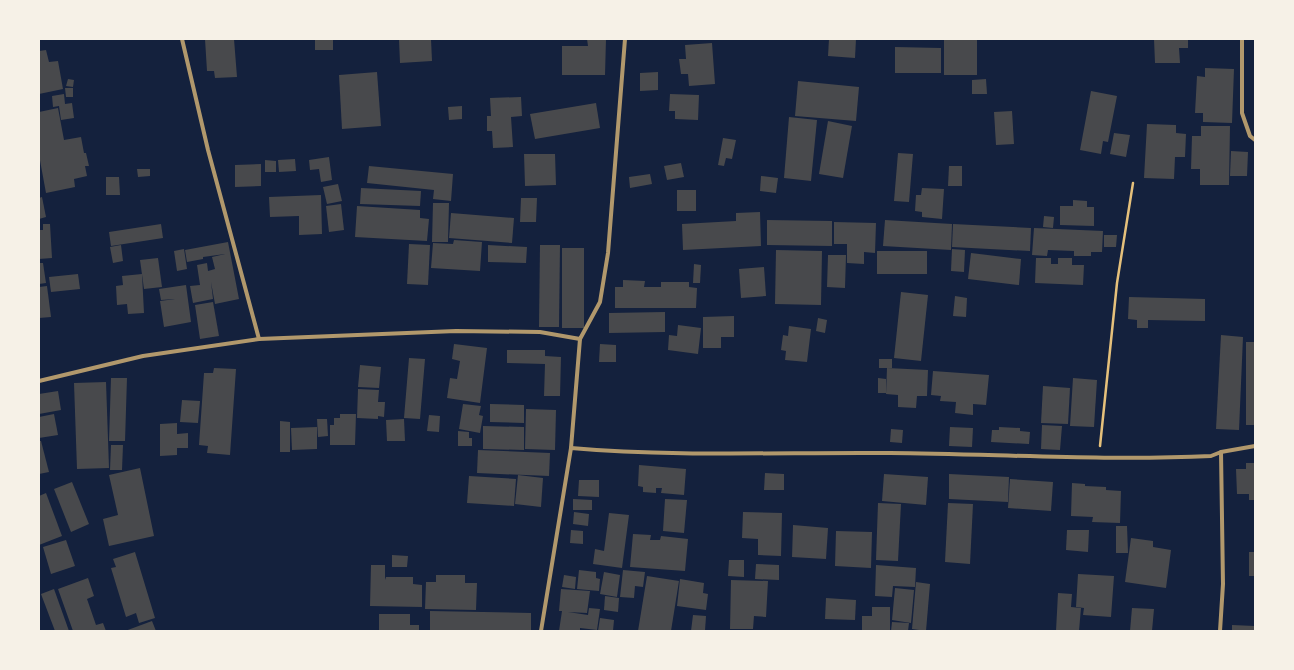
<svg xmlns="http://www.w3.org/2000/svg" width="1294" height="670" font-family="'Nunito Sans',sans-serif">
<style>
.building{fill:#48494c}
.lines{fill:none;stroke-linecap:round;stroke-linejoin:round}
.path{stroke:#e5c07b;stroke-width:2.5}
.minor{stroke:#b1986c;stroke-width:4}
</style>
<rect width="100%" height="100%" fill="#14213d"/>
<!-- building -->
<g class="building">
<path d="M205 39H234L237 77 215 78 214 71H207Z"/>
<rect x="315" y="39" width="18" height="11"/>
<path d="M399 39H431L432 61 400 63Z"/>
<path d="M587 39H606L605 75H562V46H588Z"/>
<path d="M829 39H856L855 58 828 56Z"/>
<rect x="944" y="39" width="33" height="36"/>
<path d="M1154 39H1188V48H1179L1180 63H1155Z"/>
<path d="M712 43 715 84 689 86 688 74H681L679 59H686L685 45Z"/>
<path d="M895 47 941 48V73H895Z"/>
<path d="M46 50 49 62 58 61 63 89 39 94V51Z"/>
<path d="M1205 68 1234 69 1232 123 1203 122V113H1195L1197 76 1205 77Z"/>
<path d="M377 72 381 126 342 129 339 75Z"/>
<path d="M658 72V90L640 91V73Z"/>
<path d="M68 79 74 80 73 87 66 86Z"/>
<path d="M986 79 987 94H972V80Z"/>
<path d="M798 81 859 87 856 121 795 116Z"/>
<path d="M65 88H73V97H66Z"/>
<path d="M1091 91 1117 96 1108 142 1103 141 1101 154 1080 150Z"/>
<path d="M64 94 65 104 72 103 74 118 61 120 59 106 53 107 52 96Z"/>
<path d="M670 94 699 95 698 120 675 119V111H669Z"/>
<path d="M521 97 522 116 511 117 513 147 493 148 492 131H487V116H491L490 98Z"/>
<path d="M596 103 600 128 535 139 530 114Z"/>
<path d="M462 106V119L449 120 448 107Z"/>
<path d="M58 108 64 140 81 137 84 153H86L89 166H85L87 176 74 179 75 187 46 193 39 155V112Z"/>
<path d="M1012 111 1014 144 996 145 994 112Z"/>
<path d="M789 117 817 120 811 181 784 178Z"/>
<path d="M828 121 852 126 843 178 819 174Z"/>
<path d="M1147 124 1176 125V133L1186 134 1185 157H1175L1174 179 1144 178Z"/>
<path d="M1201 126H1230L1229 185H1200V169H1191L1192 136H1201Z"/>
<path d="M1114 133 1130 135 1126 157 1110 154Z"/>
<path d="M723 138 736 140 732 159 726 158 724 166 718 165Z"/>
<path d="M1231 151 1248 152 1247 176H1230Z"/>
<path d="M898 153 913 154 909 202 894 201Z"/>
<path d="M524 154H555L556 185 525 186Z"/>
<path d="M329 157 332 180 321 182 319 169 310 170 309 160Z"/>
<path d="M295 159 296 171 279 172 278 160Z"/>
<path d="M265 160 276 161V172H265Z"/>
<path d="M681 163 684 177 667 180 664 166Z"/>
<path d="M261 164V186L235 187V165Z"/>
<path d="M369 166 453 174 451 201 433 199 434 190 367 183Z"/>
<path d="M949 166H962V186H948Z"/>
<path d="M137 169H150V176L138 177Z"/>
<path d="M650 174 652 184 630 188 629 177Z"/>
<path d="M761 176 778 178 776 193 760 191Z"/>
<path d="M106 177H119L120 195H106Z"/>
<path d="M338 184 342 201 327 204 323 187Z"/>
<path d="M361 188 421 191 420 206 360 204Z"/>
<path d="M922 188 944 189 942 219 922 217V212L915 211 916 195H921Z"/>
<rect x="677" y="190" width="19" height="21"/>
<path d="M321 195 322 234 299 235V216L270 217 269 197Z"/>
<path d="M42 197 46 217 39 219V198Z"/>
<path d="M521 198H537L536 222H520Z"/>
<path d="M1073 200 1087 201V207H1094V226L1060 225V206H1073Z"/>
<path d="M433 203H449L448 242H432Z"/>
<path d="M341 204 344 230 329 232 326 206Z"/>
<path d="M357 206 420 210V218L429 219 427 241 355 237Z"/>
<path d="M760 212 761 246 683 250 682 224 736 221V213Z"/>
<path d="M451 213 514 218 512 243 449 238Z"/>
<path d="M1044 216 1054 217 1053 228 1043 227Z"/>
<path d="M767 220 832 221V246L767 245Z"/>
<path d="M885 220 952 224 951 250 883 246Z"/>
<path d="M834 222 876 223 875 253 864 252V264L847 263V244H834Z"/>
<path d="M43 224H50L52 258 39 259V230H43Z"/>
<path d="M161 224 163 238 111 246 109 232Z"/>
<path d="M953 224 1031 228 1030 251 952 247Z"/>
<path d="M1034 228 1103 231 1102 252H1091V256H1074V251L1048 250 1047 256 1032 255Z"/>
<path d="M1104 235H1117L1116 247H1104Z"/>
<path d="M454 240 482 242 480 271 431 268 433 243 453 244Z"/>
<path d="M228 242 239 299 215 304 211 282 213 299 193 303 190 286 200 285 197 265 207 263 208 271 215 269 212 257 225 254 203 257V259L187 262 185 250Z"/>
<path d="M409 244 430 245 428 285 407 284Z"/>
<path d="M121 245 123 261 113 263 110 247Z"/>
<path d="M488 245 527 247 526 263 488 262Z"/>
<path d="M540 245H560L559 327H539Z"/>
<rect x="562" y="248" width="22" height="80"/>
<path d="M184 249 187 269 177 271 174 251Z"/>
<path d="M952 249 965 250 964 272 951 271Z"/>
<path d="M776 250 822 251 821 305 775 304Z"/>
<rect x="877" y="251" width="50" height="23"/>
<path d="M971 253 1021 259 1019 285 968 279Z"/>
<path d="M828 255H846L845 288 827 287Z"/>
<path d="M158 258 162 287 144 289 140 260Z"/>
<path d="M1036 258H1051V264H1058V258H1072V265H1084L1083 285 1035 283Z"/>
<path d="M39 263H43L46 283 39 284Z"/>
<path d="M694 264 701 265 700 283H693Z"/>
<path d="M764 267 766 296 741 298 739 269Z"/>
<path d="M78 274 80 289 51 292 49 277Z"/>
<path d="M142 274 144 313 128 314 127 304 117 305 116 286 123 285 122 276Z"/>
<path d="M623 280 645 281 644 287H661V282H689V287L697 288 696 308H615V287H623Z"/>
<path d="M186 285 191 322 164 327 160 301 175 299 161 300 159 289Z"/>
<path d="M47 286 51 317 39 318V287Z"/>
<path d="M901 292 928 295 921 361 894 358Z"/>
<path d="M955 296 967 298 966 317 953 316Z"/>
<path d="M1129 297 1205 299V321L1148 320V328H1137V320L1128 319Z"/>
<path d="M213 302 219 336 200 339 195 305Z"/>
<path d="M665 312V332L609 333V313Z"/>
<path d="M734 316V337H721V348H703V317Z"/>
<path d="M818 318 827 320 825 333 816 331Z"/>
<path d="M678 325 701 328 698 354 668 350 669 335 677 336Z"/>
<path d="M789 326 811 329 807 362 785 360 786 351 781 350 783 335 788 336Z"/>
<path d="M1221 335 1243 337 1239 430 1216 429Z"/>
<rect x="1246" y="342" width="9" height="83"/>
<path d="M454 344 487 348 480 403 447 398 450 378 457 379 460 361 452 359Z"/>
<path d="M600 344 616 345V362H599Z"/>
<path d="M507 350H545V356L561 357 560 396H544L545 364 507 363Z"/>
<path d="M409 358 425 359 420 419 404 418Z"/>
<rect x="879" y="359" width="13" height="9"/>
<path d="M360 365 381 367 379 388 358 387Z"/>
<path d="M214 368 236 369 230 455 207 453 208 446 199 445 204 373H213Z"/>
<path d="M887 368 928 370 927 396H917L916 408 898 407V395L886 394Z"/>
<path d="M933 371 989 375 986 405 973 404V415L955 413 956 402 940 401 941 396 931 395Z"/>
<path d="M111 378H127L125 441H109Z"/>
<path d="M878 378 886 379V393H878Z"/>
<path d="M1073 378 1097 380 1094 427 1070 426Z"/>
<path d="M106 382 109 468 77 469 74 383Z"/>
<path d="M1043 386 1070 388 1068 424 1041 423Z"/>
<path d="M358 389 379 390 378 402H385L384 417 378 416V419L357 418Z"/>
<path d="M58 391 61 410 39 414V394Z"/>
<path d="M182 400 200 401 198 423 180 422Z"/>
<path d="M463 404 481 406 479 415 483 416 480 433 459 429Z"/>
<path d="M490 404 524 405V423L490 422Z"/>
<path d="M526 409 556 410 555 450 525 449Z"/>
<path d="M54 414 58 435 39 438V417Z"/>
<path d="M340 414H356L355 445H330V425H334V418H340Z"/>
<path d="M429 415 440 416 439 432 427 431Z"/>
<path d="M317 419H327L328 436 318 437Z"/>
<path d="M404 419 405 441H387L386 420Z"/>
<path d="M280 421 290 422V452H280Z"/>
<path d="M177 423V434L188 433V448H177V455L160 456V424Z"/>
<path d="M1042 425 1062 426 1060 450 1041 449Z"/>
<path d="M483 426 524 427V450L483 449Z"/>
<path d="M317 427V449L292 450 291 428Z"/>
<path d="M950 427 973 428 972 447 949 446Z"/>
<path d="M999 427 1020 428V431L1030 432 1029 444 991 442 992 430H999Z"/>
<path d="M891 429 903 430 902 443 890 442Z"/>
<path d="M458 431 469 432V438H472V446H458Z"/>
<path d="M39 441H41L49 472 39 474Z"/>
<path d="M111 445H123L122 470H110Z"/>
<path d="M478 450 550 453 549 476 477 473Z"/>
<path d="M1246 463H1255V500H1249V494H1237L1236 469H1246Z"/>
<path d="M639 465 686 469 684 495 661 493 662 488H656V493L643 492V487L638 486Z"/>
<path d="M140 468 154 536 109 546 103 519 118 515 109 475Z"/>
<path d="M765 473 784 474V490H764Z"/>
<path d="M884 474 928 477 926 505 882 501Z"/>
<path d="M949 474 1009 477 1008 502 949 499Z"/>
<path d="M518 475 543 478 541 507 515 504Z"/>
<path d="M469 476 516 479 514 506 467 503Z"/>
<path d="M1010 479 1053 482 1051 511 1008 508Z"/>
<path d="M579 480H599V497L578 496Z"/>
<path d="M72 482 89 524 71 532 54 489Z"/>
<path d="M1072 483 1085 484V486L1106 487V490L1121 491 1120 523 1092 522 1093 517 1071 516Z"/>
<path d="M46 493 62 536 39 545V496Z"/>
<path d="M573 499 592 500V510H573Z"/>
<path d="M665 499 687 500 684 533 663 531Z"/>
<path d="M878 503 901 504 898 561 876 560Z"/>
<path d="M948 503 973 504 970 564 945 562Z"/>
<path d="M574 512 589 514 588 526 573 524Z"/>
<path d="M743 512 782 513 781 556 758 555V539L742 538Z"/>
<path d="M609 513 629 515 622 568 593 564 595 549 604 551Z"/>
<path d="M793 525 828 528 826 559 792 557Z"/>
<path d="M1116 526H1127L1128 553H1116Z"/>
<path d="M571 530 583 531V544L570 543Z"/>
<path d="M1067 530H1089L1088 552 1066 550Z"/>
<path d="M836 531 872 532 871 568 835 566Z"/>
<path d="M633 534 651 535 650 540H660L661 536 688 539 685 571 630 567Z"/>
<path d="M1131 538 1153 541V547L1171 550 1166 588 1125 582Z"/>
<path d="M66 540 75 566 51 574 43 547Z"/>
<path d="M135 552 155 618 139 623 136 613 126 617 111 568 116 567 113 559Z"/>
<rect x="1249" y="552" width="6" height="24"/>
<path d="M392 555 408 556 407 567H392Z"/>
<path d="M729 560H744V577L728 576Z"/>
<path d="M756 564 779 565V580L755 579Z"/>
<path d="M371 565H385V580L386 577H413V584L422 585V607L370 606Z"/>
<path d="M876 565 916 568 915 587 893 586 892 597 875 596Z"/>
<path d="M579 570 596 572V578L600 579 599 591 577 589Z"/>
<path d="M623 570 645 572 643 587 635 586 634 598 620 597Z"/>
<path d="M604 572 620 575 617 597 600 594Z"/>
<path d="M1078 574 1114 576 1111 617 1083 615 1084 608 1076 607Z"/>
<path d="M436 575H465V583H477L476 610 425 609 426 582H436Z"/>
<path d="M564 575 576 577 575 589 562 587Z"/>
<path d="M647 576 679 581 671 631H638Z"/>
<path d="M88 578 94 596 87 599 96 625 103 623 106 631H73L58 589Z"/>
<path d="M680 579 704 583 703 593 708 594 706 610 677 606Z"/>
<path d="M731 580 768 581 766 617 754 616 753 629H730Z"/>
<path d="M916 582 930 584 926 631 912 629Z"/>
<path d="M895 588 914 590 911 623 892 620Z"/>
<path d="M54 589 69 631H55L41 594Z"/>
<path d="M561 589 590 591 587 613 568 612 588 615 589 608 600 609 597 630 580 628V631H559L562 611H559Z"/>
<path d="M1058 593 1072 594 1071 607 1081 608 1079 631H1056Z"/>
<path d="M605 596 619 598 618 612 604 610Z"/>
<path d="M826 598 856 600 855 620 825 619Z"/>
<path d="M872 607H890V631H862V616H872Z"/>
<path d="M1132 608 1154 609 1152 631H1130Z"/>
<path d="M430 611 531 613V631H430Z"/>
<path d="M379 614H410V625H419V631H379Z"/>
<path d="M693 615 706 616 705 631H691Z"/>
<path d="M600 618 614 620 613 631H598Z"/>
<path d="M152 621 156 631H125Z"/>
<path d="M892 622 909 623 908 631H891Z"/>
<path d="M1232 625 1255 626V631H1232Z"/>
</g>
<g class="lines">
<!-- path -->
<path class="path" d="M1100 446 1117 283 1133 183"/>
<!-- minor -->
<g class="minor">
<path d="M182 39 208 150 259 339"/>
<path d="M1242 39V113L1250 136 1255 140"/>
<path d="M39 381 143 356 259 339 456 331 540 332 580 339 600 302 608 253 625 39"/>
<path d="M571 448 580 339"/>
<path d="M541 631 571 448C677 457 784 452 890 453 997 454 1104 461 1211 456L1221 452 1255 446"/>
<path d="M1220 631 1223 584 1221 452"/>
</g>
</g>
<!-- border -->
<rect width="1294" height="670" fill="none" stroke="#f6f1e7" stroke-width="80"/>
</svg>
